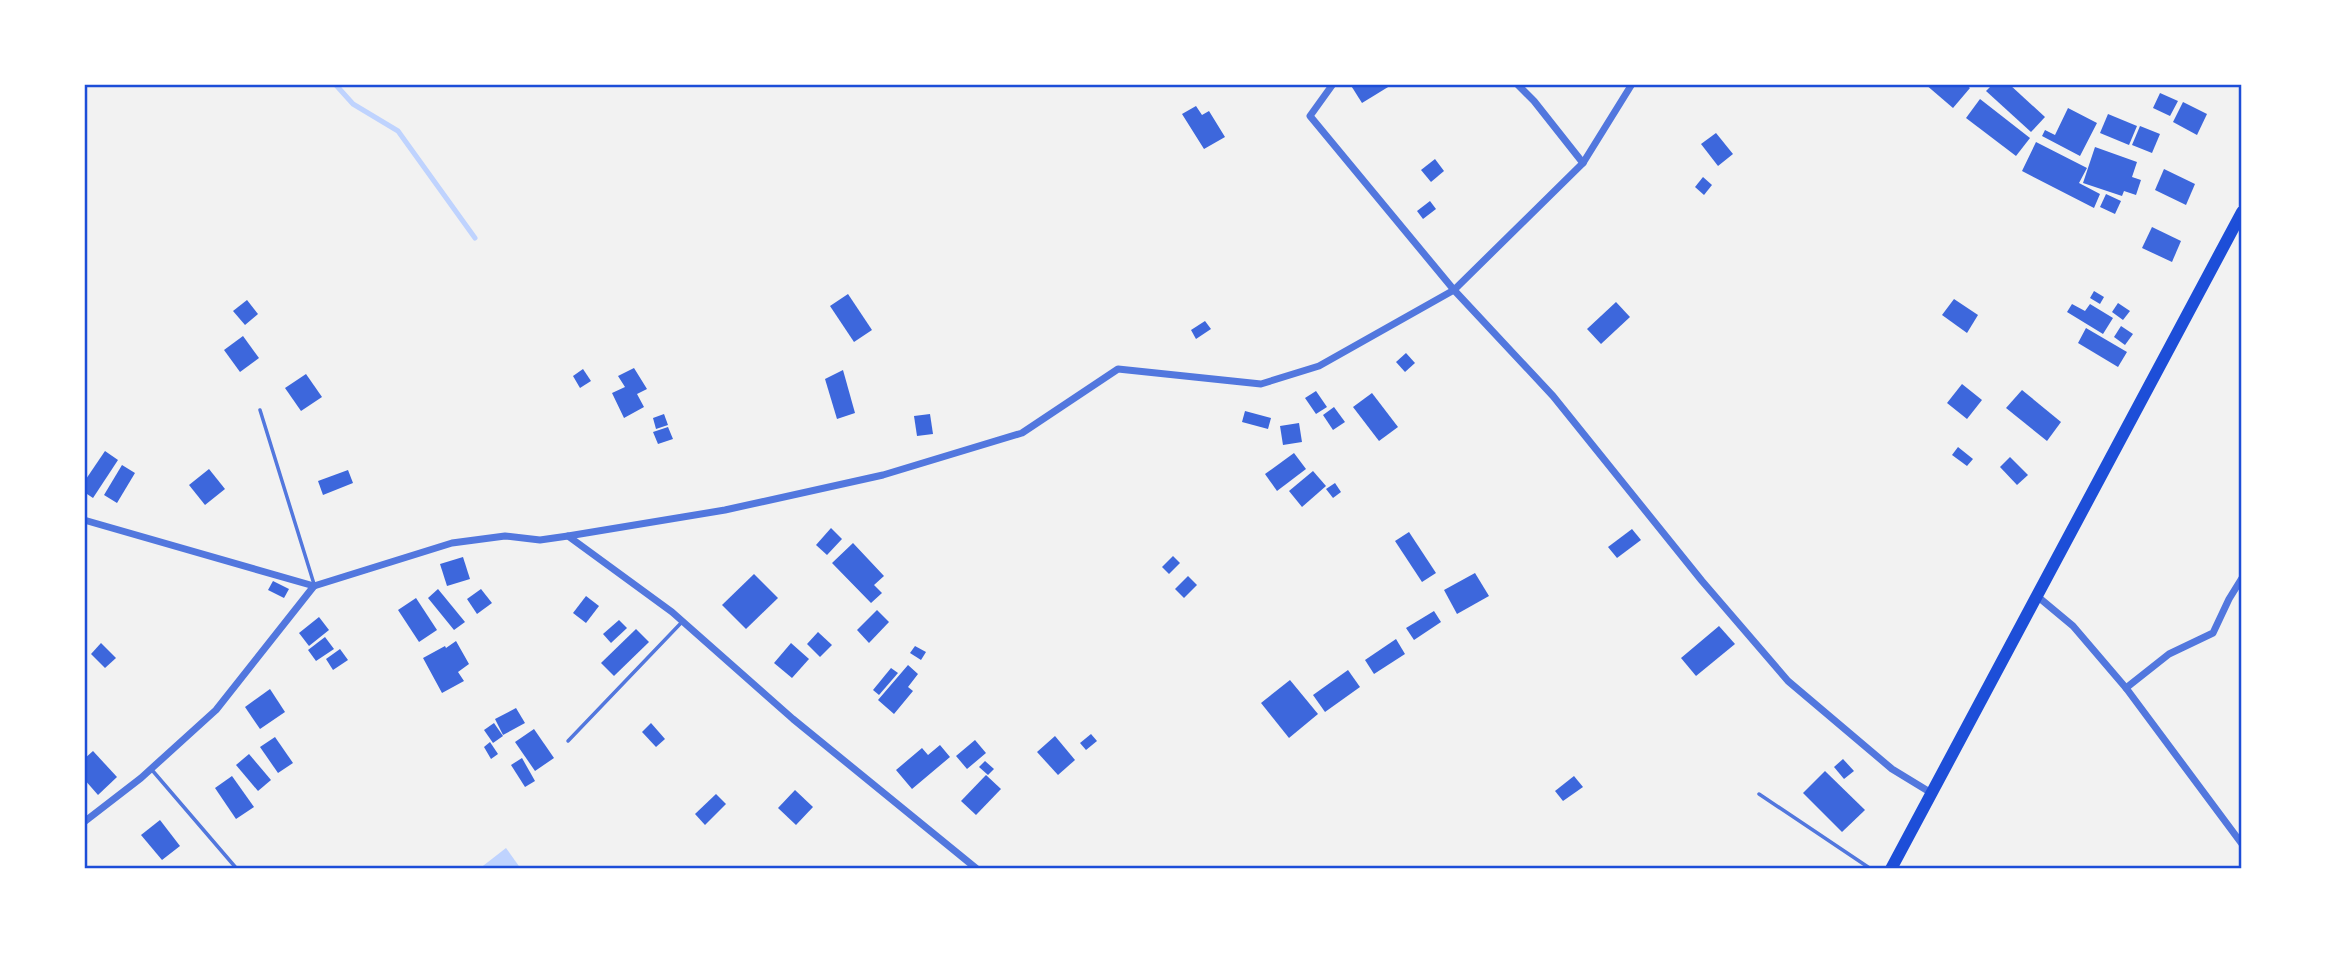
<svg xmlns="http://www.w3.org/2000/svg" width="2326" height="953" font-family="'Public Sans',sans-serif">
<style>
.water{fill:#bfd3fe}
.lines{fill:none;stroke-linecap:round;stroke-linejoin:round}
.stream{stroke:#bfd3fe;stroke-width:5}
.building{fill:#3d67dc}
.service{stroke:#5277de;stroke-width:3.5}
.minor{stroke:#5277de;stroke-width:7}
.trunk{stroke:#1d4ed8;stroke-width:12}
.neatline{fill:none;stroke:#1d4ed8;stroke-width:2.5}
</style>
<rect width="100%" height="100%" fill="#f2f2f2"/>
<!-- water -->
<path class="water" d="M506 848 521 869H479Z"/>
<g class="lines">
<!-- stream -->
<path class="stream" d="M335 84 353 104 398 131 475 238"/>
</g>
<!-- building -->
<g class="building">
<path d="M1350 84H1393L1362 103Z"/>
<path d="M1925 84H1965L1970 88 1953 108Z"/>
<path d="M1993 84H2009L2045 117 2031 132 1986 91Z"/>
<path d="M2160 93 2178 101 2170 116 2153 108Z"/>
<path d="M1980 99 2030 138 2016 156 1966 118Z"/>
<path d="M2183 102 2207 114 2197 135 2173 122Z"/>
<path d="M1196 106 1202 115 1209 111 1225 137 1204 149 1182 114Z"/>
<path d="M2068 108 2097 123 2080 156 2042 136 2045 130 2055 135Z"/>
<path d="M2108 114 2137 126 2129 145 2100 133Z"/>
<path d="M2140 126 2160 134 2152 153 2132 145Z"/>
<path d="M1716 133 1733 154 1718 166 1701 144Z"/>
<path d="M2036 142 2087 168 2079 183 2100 194 2094 208 2022 171Z"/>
<path d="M2095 147 2137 162 2132 177 2141 180 2136 195 2124 191 2122 196 2083 183Z"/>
<path d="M1435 159 1444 171 1431 182 1421 170Z"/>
<path d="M2164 169 2195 184 2186 205 2155 190Z"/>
<path d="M1703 177 1712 185 1704 195 1695 187Z"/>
<path d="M2106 194 2121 201 2115 214 2100 207Z"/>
<path d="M1430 201 1436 209 1423 219 1417 211Z"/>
<path d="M2152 227 2181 241 2172 262 2142 248Z"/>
<path d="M2094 291 2104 297 2100 304 2090 298Z"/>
<path d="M848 294 872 330 854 342 830 306Z"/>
<path d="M1954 299 1978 315 1967 333 1942 315Z"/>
<path d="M247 300 258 314 245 325 233 311Z"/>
<path d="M1616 302 1630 317 1601 344 1587 329Z"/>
<path d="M2118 303 2130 311 2123 320 2112 312Z"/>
<path d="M2072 304 2085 311 2090 304 2113 318 2103 334 2067 312Z"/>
<path d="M1205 321 1211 329 1196 339 1191 330Z"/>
<path d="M2121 326 2133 334 2125 345 2114 337Z"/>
<path d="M2086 328 2127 352 2118 367 2078 343Z"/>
<path d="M243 336 259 358 240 372 224 350Z"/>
<path d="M1406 353 1415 363 1405 372 1396 362Z"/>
<path d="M634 368 647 389 637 394 644 407 624 418 612 393 625 387 618 376Z"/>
<path d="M583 369 591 381 580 388 573 376Z"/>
<path d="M843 370 855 413 837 419 825 379Z"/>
<path d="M306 374 322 397 301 411 285 388Z"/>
<path d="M1962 384 1982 400 1967 419 1947 403Z"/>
<path d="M2022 390 2061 422 2047 441 2006 408Z"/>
<path d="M1316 391 1327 407 1316 414 1305 398Z"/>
<path d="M1372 393 1398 427 1379 441 1353 407Z"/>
<path d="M1334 407 1345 422 1333 430 1323 415Z"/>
<path d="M1245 411 1271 418 1268 429 1242 422Z"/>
<path d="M664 414 668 425 656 429 653 418Z"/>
<path d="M930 414 933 434 917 436 914 416Z"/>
<path d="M1299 423 1302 442 1283 445 1280 426Z"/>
<path d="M668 427 673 439 658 444 653 432Z"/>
<path d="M1958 447 1973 459 1967 466 1952 455Z"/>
<path d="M105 451 118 460 93 498 84 492V482Z"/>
<path d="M1294 453 1306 469 1277 491 1265 474Z"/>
<path d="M2010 457 2028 475 2017 485 2000 467Z"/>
<path d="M122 465 135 473 117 503 104 495Z"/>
<path d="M209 469 225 489 205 505 189 485Z"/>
<path d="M348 470 353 483 323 495 318 481Z"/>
<path d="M1313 471 1326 486 1302 507 1289 491Z"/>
<path d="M1335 483 1341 492 1333 498 1326 489Z"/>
<path d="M831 528 842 539 827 555 816 545Z"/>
<path d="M1632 529 1641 540 1617 558 1608 547Z"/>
<path d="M1409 532 1436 573 1422 582 1395 541Z"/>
<path d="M853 543 884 576 874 585 882 593 871 603 832 563Z"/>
<path d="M1173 556 1180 563 1169 574 1162 567Z"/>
<path d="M463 557 470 579 447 586 440 564Z"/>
<path d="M1475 573 1489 596 1457 614 1444 590Z"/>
<path d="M754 574 778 598 746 629 722 605Z"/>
<path d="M1188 576 1197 585 1184 598 1175 589Z"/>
<path d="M273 581 289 589 284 598 268 590Z"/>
<path d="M438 589 465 622 454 630 428 598Z"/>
<path d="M481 589 492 603 477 614 467 599Z"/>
<path d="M586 596 599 606 586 623 573 613Z"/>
<path d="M416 598 437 630 419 642 398 610Z"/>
<path d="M877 610 889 622 869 643 857 630Z"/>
<path d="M1434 611 1441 622 1414 640 1406 628Z"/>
<path d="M319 617 329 630 309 646 299 633Z"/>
<path d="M619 620 627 628 611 643 603 634Z"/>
<path d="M1719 626 1735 644 1696 676 1681 658Z"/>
<path d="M636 629 649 642 614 676 601 663Z"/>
<path d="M818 632 832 645 820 657 807 644Z"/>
<path d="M325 637 334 649 316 661 308 650Z"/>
<path d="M1396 639 1405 654 1374 674 1365 660Z"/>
<path d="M456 641 469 664 458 672 464 681 442 693 423 658 445 646 446 648Z"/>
<path d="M101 643 116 658 105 668 91 654Z"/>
<path d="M791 643 809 659 792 678 774 663Z"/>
<path d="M915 646 926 652 921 660 910 653Z"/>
<path d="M340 649 348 660 333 670 326 659Z"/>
<path d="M908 665 918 674 908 687 913 691 894 714 878 700Z"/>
<path d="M891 668 898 673 879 695 873 690Z"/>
<path d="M1348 670 1360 687 1325 712 1313 695Z"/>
<path d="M1290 680 1318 714 1289 738 1261 703Z"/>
<path d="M270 689 285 712 260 729 245 707Z"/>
<path d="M516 708 525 723 503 735 495 719Z"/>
<path d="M494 723 503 736 493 743 484 730Z"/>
<path d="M651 723 665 739 656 747 642 732Z"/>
<path d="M534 729 554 758 535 771 515 742Z"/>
<path d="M1091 734 1097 741 1086 750 1080 743Z"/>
<path d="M1055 736 1075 760 1058 775 1037 752Z"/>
<path d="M275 737 293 763 278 773 260 747Z"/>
<path d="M975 740 986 753 967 769 956 756Z"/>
<path d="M490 742 498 754 491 759 484 747Z"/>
<path d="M940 745 950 757 912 789 896 770 922 748 928 755Z"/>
<path d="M93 751 117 777 98 795 84 779V759Z"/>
<path d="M249 754 271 780 258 791 236 765Z"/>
<path d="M522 758 535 781 525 787 511 765Z"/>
<path d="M1843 759 1854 771 1844 779 1834 767Z"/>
<path d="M985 761 994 769 988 775 979 767Z"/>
<path d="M1825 771 1865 810 1842 832 1803 793Z"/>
<path d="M986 775 1001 789 976 815 961 801Z"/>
<path d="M232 776 254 807 236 819 215 788Z"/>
<path d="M1574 776 1583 787 1563 801 1555 791Z"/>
<path d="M795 790 813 807 796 825 778 808Z"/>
<path d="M716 794 726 804 705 825 695 814Z"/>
<path d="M160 820 180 846 162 860 141 835Z"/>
</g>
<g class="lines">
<!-- service -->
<g class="service">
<path d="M260 410 314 584"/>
<path d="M568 741 681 623"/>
<path d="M152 770 237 869"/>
<path d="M1759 794 1871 869"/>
</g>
<!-- minor -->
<g class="minor">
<path d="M1333 84 1310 116 1454 290 1553 396 1702 581 1788 681 1892 769 1933 794"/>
<path d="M1517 84 1534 101 1583 163"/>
<path d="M84 520 314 586 452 543 505 536 540 540 568 536 672 612 793 719 977 869"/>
<path d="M568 536 725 510 883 475 1022 433 1118 369 1261 384 1319 366 1454 290 1583 163 1632 84"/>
<path d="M2037 596 2073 626 2126 688 2242 844"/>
<path d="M2126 688 2169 654 2213 633 2229 599 2242 578"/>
<path d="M84 822 141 778 216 710 314 586"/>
</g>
<!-- trunk -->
<path class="trunk" d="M1891 869 2242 212"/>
</g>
<!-- border -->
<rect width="2326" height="953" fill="none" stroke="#ffffff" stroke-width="172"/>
<rect x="86" y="86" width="2154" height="781" class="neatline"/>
</svg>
